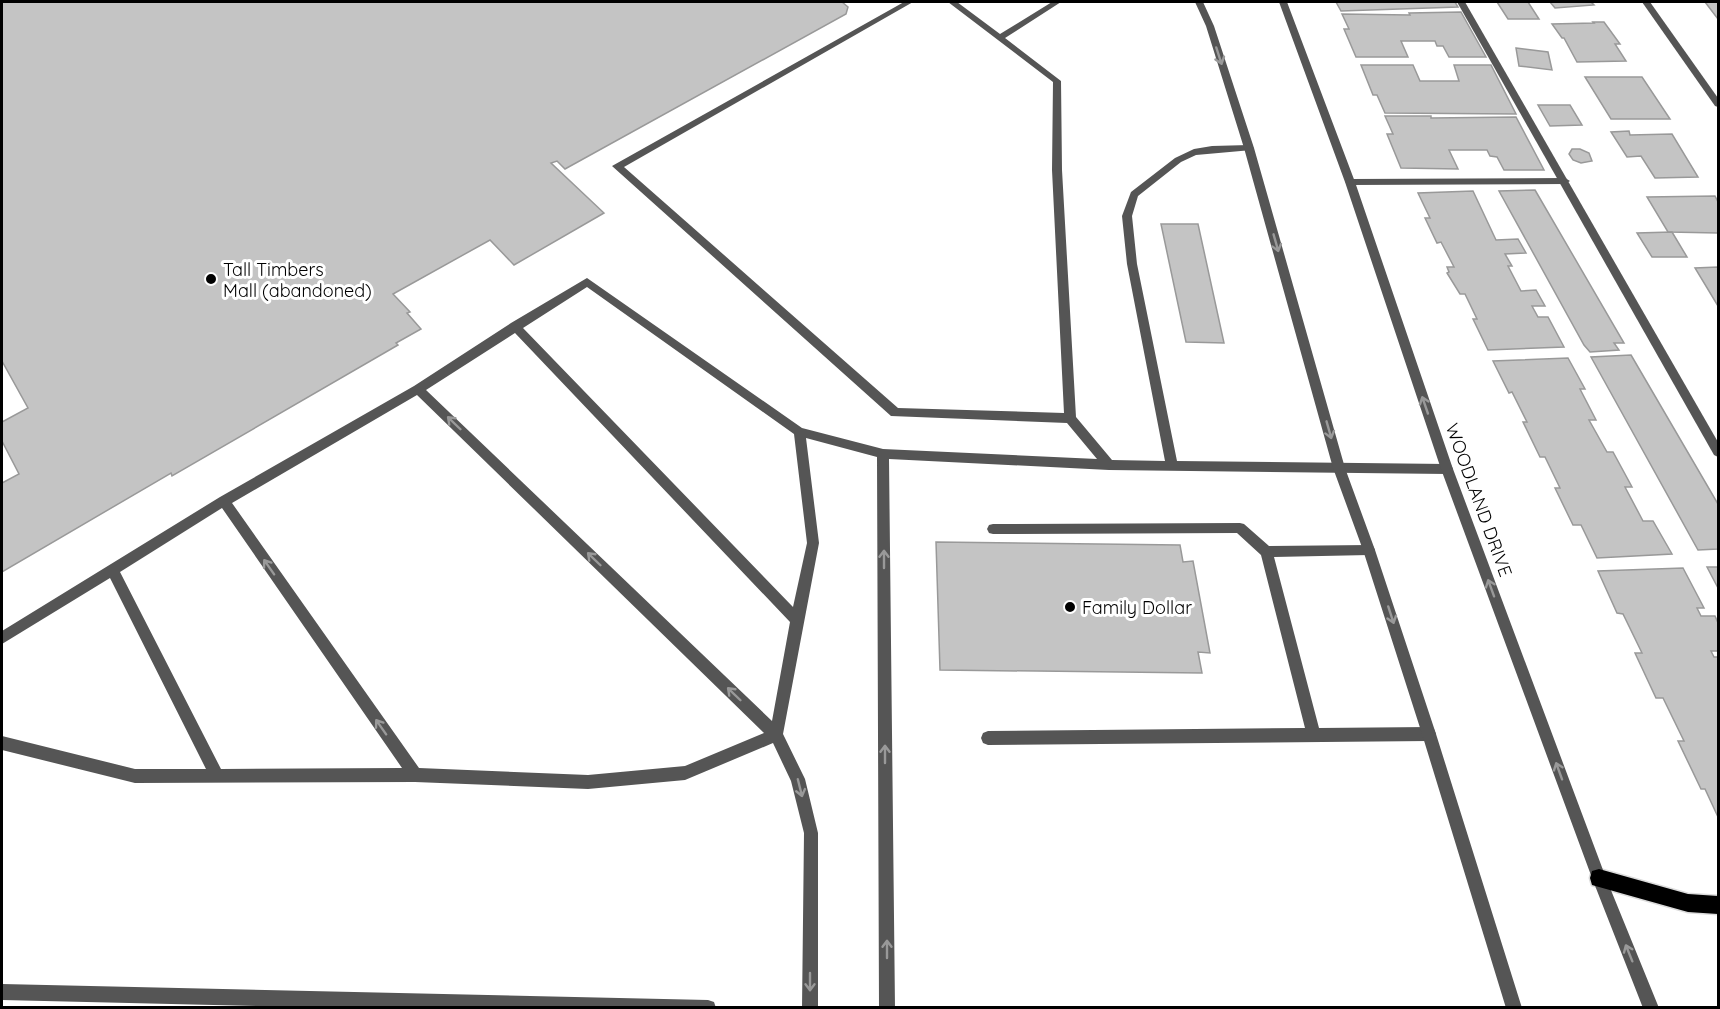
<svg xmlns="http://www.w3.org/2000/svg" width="1720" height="1009" font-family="Quicksand,sans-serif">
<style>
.building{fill:#c4c4c4;stroke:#999;stroke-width:1.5}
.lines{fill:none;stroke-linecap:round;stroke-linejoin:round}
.primary-casing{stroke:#dbdbdb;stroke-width:3}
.service{fill:#555;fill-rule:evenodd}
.minor{fill:#555;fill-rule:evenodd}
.tertiary{fill:#555;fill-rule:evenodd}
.primary{fill:#000;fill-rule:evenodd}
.oneway{stroke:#999}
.poi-dot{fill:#000;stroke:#fff;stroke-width:2}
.labels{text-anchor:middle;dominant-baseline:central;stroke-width:6;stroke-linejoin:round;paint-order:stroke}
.poi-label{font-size:18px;fill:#000;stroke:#fff;text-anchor:start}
.street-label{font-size:18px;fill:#000;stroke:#fff}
</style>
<rect width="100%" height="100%" fill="#fff"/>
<!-- building -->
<g class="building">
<path d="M2 2H842L848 7 846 14 565 169 557 161 551 163 604 213 514 265 490 240 393 294 410 312 407 313 421 329 396 343 398 345 172 476 171 473 2 572V483L19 474 2 441V422L28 408 2 361Z"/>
<path d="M1336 2H1455L1458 7 1341 11Z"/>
<path d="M1497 2H1528L1539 19H1508Z"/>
<path d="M1536 2H1591L1594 5 1555 8 1550 2Z"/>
<path d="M1705 2H1718V19Z"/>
<path d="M1461 12 1486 57H1449L1443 46H1437L1435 41H1401L1408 57H1356L1344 29H1349L1342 14 1410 15 1409 13Z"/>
<path d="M1593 22H1604L1620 44H1615L1626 61 1577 62 1564 38H1562L1552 24 1594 23Z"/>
<path d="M1516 48 1548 52 1552 70 1519 66Z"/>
<path d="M1361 65H1413L1420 81H1459L1454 65H1491L1516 114 1385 113 1377 95H1373Z"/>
<path d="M1585 77H1642L1670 119H1611Z"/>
<path d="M1538 105H1570L1582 125 1550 126Z"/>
<path d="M1385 116H1431V118L1516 117 1544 170H1504L1497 157 1490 156 1487 150H1449L1458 169 1401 168 1387 134H1393Z"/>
<path d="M1629 131 1630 135 1672 134 1698 177 1655 178 1641 156 1627 157 1611 132Z"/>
<path d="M1572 149H1580L1589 153 1592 161 1581 163 1573 160 1569 154Z"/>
<path d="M1535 190 1624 343H1614L1619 350 1590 352 1584 345 1499 191Z"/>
<path d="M1473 191 1496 240 1518 239 1526 253 1505 254 1512 266H1508L1521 291 1536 290 1545 306H1532L1538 317H1548L1564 347 1488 350 1473 319H1477L1465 294H1460L1447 273 1449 272 1447 267H1454L1441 242 1437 243 1425 218H1430L1418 193Z"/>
<path d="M1715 196 1718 202V233L1668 232 1647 197Z"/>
<path d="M1161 224H1198L1224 343 1186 342Z"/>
<path d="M1672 232 1687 257H1652L1637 233Z"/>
<path d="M1718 267V306L1695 268Z"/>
<path d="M1631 355 1718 504V549L1698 550 1591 357Z"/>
<path d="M1568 358 1585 389H1580L1596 420H1589L1607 452H1613L1632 487H1625L1643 521H1653L1672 554 1597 558 1581 525H1573L1555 488H1560L1545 457H1540L1523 422H1527L1512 392 1509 393 1493 361Z"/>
<path d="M936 542 1180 545 1183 562 1193 561 1210 653 1198 652 1202 673 940 670Z"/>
<path d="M1707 567H1718V588Z"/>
<path d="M1683 568 1704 608H1697L1701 616H1715L1718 623V651H1711L1714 657H1718V817L1705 789H1701L1678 741H1684L1663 698H1656L1635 653H1642L1623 614 1617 613 1598 571Z"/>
</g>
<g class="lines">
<defs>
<path id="primary" d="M1599 869 1688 894 1718 896V914L1688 912 1599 887 1592 885 1590 878 1592 871Z"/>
</defs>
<!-- primary casing -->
<use href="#primary" class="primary-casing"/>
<!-- service -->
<g class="service">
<path d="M904 2H913L624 167 898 408 1064 413 1052 170 1053 82 948 2H957L1000 34 1052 2H1061L1005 38 1061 81 1062 170 1076 417 1112 460 1165 461 1127 264 1122 216 1131 192 1175 158 1194 149 1212 146 1249 145 1254 148 1252 150 1196 155 1181 162 1138 196 1132 216 1137 264 1177 461 1447 464 1451 465 1453 469 1451 473 1447 474 1109 470 889 459 895 1008H879L877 457 806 438 819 543 783 734 805 779 818 833V1008H802L804 833 791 781 773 743 685 780 588 789 415 782 135 783 2 750V736L135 769H206L110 578 2 644V631L220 497 414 386 511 323 587 278 802 428 883 449 1097 459 1067 423 891 416 612 166ZM587 287 794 434 807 543 793 607 523 328ZM515 333 790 622 772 721 426 390ZM417 395 764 733 685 766 588 775 419 768 232 503ZM222 508 402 768 221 769 120 572Z"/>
<path d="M1565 178 1570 181 1565 184 1350 185 1345 182 1350 179Z"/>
<path d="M1240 523 1244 524 1269 546 1369 545 1373 546 1375 550 1373 554 1369 555 1274 557 1319 728 1429 727 1434 729 1436 734 1434 739 1429 741 988 745 983 743 981 738 983 733 988 731 1305 728 1261 555 1237 533 993 534 989 533 987 529 989 525 993 524Z"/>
</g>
<!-- minor -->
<g class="minor">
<path d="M1457 2H1465L1718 442V457L1714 455Z"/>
<path d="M1642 2H1650L1718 98V107L1715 106Z"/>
</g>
<!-- tertiary -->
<g class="tertiary">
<path d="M1195 2H1203L1214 26 1254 148 1345 468 1375 550 1436 734 1522 1008H1506L1422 734 1363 550 1333 468 1244 148 1206 26Z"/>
<path d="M1279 2H1287L1355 182 1453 469 1606 878 1659 1008H1643L1592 878 1441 469 1345 182Z"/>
<path d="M2 984 708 1000 714 1002 716 1008H341L2 1000Z"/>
</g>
<!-- primary -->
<use href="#primary" class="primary"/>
</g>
<!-- one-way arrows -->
<defs><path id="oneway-shaft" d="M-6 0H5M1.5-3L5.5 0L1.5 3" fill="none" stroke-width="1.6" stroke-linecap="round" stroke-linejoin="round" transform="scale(1.5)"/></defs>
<g class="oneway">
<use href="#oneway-shaft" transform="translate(1219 56) rotate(72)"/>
<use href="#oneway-shaft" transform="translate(1276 243) rotate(74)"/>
<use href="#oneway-shaft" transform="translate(1425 405) rotate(-109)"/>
<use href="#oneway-shaft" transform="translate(454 423) rotate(-136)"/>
<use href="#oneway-shaft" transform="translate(1329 430) rotate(74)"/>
<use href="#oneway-shaft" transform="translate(594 559) rotate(-136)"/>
<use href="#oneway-shaft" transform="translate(884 559) rotate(-90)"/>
<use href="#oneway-shaft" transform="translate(269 567) rotate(-125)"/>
<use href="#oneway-shaft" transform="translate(1491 588) rotate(-110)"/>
<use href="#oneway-shaft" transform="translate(1391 615) rotate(72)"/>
<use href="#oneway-shaft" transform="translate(734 694) rotate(-136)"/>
<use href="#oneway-shaft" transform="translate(381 727) rotate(-125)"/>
<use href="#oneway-shaft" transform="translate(885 754) rotate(-90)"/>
<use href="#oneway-shaft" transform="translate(1559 771) rotate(-110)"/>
<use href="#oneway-shaft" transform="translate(800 788) rotate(76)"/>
<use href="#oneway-shaft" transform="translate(887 949) rotate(-90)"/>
<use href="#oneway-shaft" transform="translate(1629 953) rotate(-112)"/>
<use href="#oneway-shaft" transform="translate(810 982) rotate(90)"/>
</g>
<!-- markers -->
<g class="poi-dot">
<circle cx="211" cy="279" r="6"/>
<circle cx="1070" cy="607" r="6"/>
</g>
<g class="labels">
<!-- poi labels -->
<g class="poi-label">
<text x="223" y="269">Tall Timbers<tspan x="223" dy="21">Mall (abandoned)</tspan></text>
<text x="1082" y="607">Family Dollar</text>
</g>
<!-- street labels -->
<g class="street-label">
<text transform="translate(1479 500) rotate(70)">WOODLAND DRIVE</text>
</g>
</g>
<!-- border -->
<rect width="1720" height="1009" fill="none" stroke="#000000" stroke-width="6"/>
</svg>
